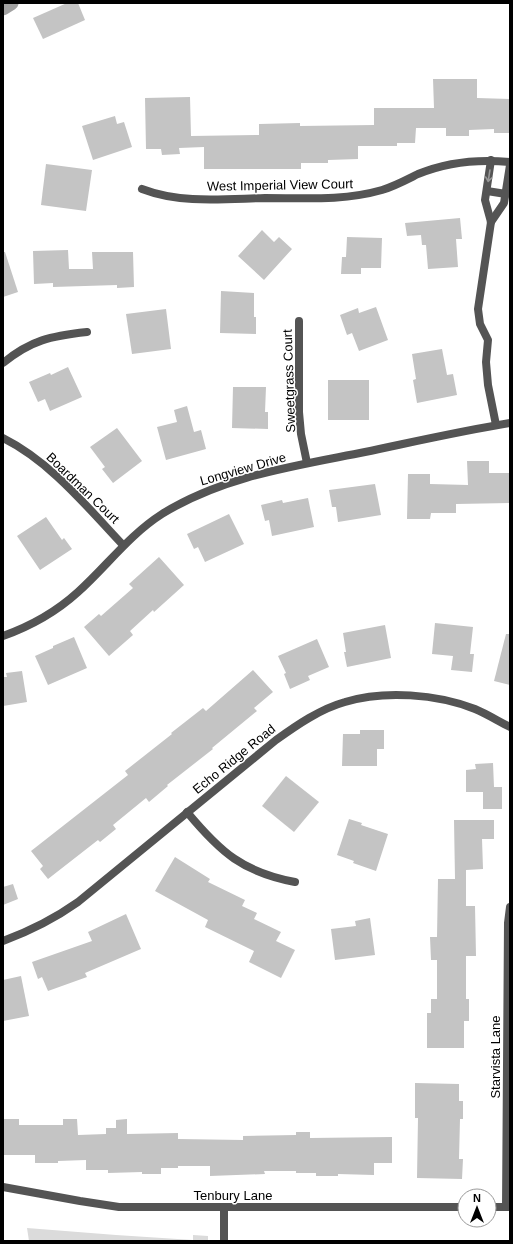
<svg xmlns="http://www.w3.org/2000/svg" width="513" height="1244" font-family="Helvetica,sans-serif">
<style>
.green{fill:#dbdbdb}
.lines{fill:none;stroke-linecap:round;stroke-linejoin:round}
.canal{stroke:#a2a2a2;stroke-width:15}
.building{fill:#c4c4c4}
.street{stroke:#545454;stroke-width:8}
.oneway{stroke:#989898}
.labels{text-anchor:middle;dominant-baseline:central;stroke-width:3;stroke-linejoin:round;paint-order:stroke}
.street-label{font-size:13px;fill:#000;stroke:#fff}
</style>
<rect width="100%" height="100%" fill="#fff"/>
<!-- green -->
<path class="green" d="M27 1228 116 1235 193 1240V1235L208 1236V1241H29Z"/>
<g class="lines">
<!-- canal -->
<path class="canal" d="M3 8 11 3"/>
</g>
<!-- building -->
<g class="building">
<path d="M67 3H78L85 20 43 39 33 18Z"/>
<path d="M433 79H477V98L510 99V133H494V129L469 130V136H446V128H416L415 143H397V146H358V159L328 160V163H301V169H204V147L179 148 180 154 162 155 161 149H146L145 98 190 97 191 136 259 135V124L300 123V126L374 125V108H434Z"/>
<path d="M115 116 117 124 124 122 132 147 93 160 82 126Z"/>
<path d="M46 164 92 170 86 211 41 205Z"/>
<path d="M460 218 462 239H456L458 267 428 269 426 245H422L421 235 407 236 405 223Z"/>
<path d="M262 230 274 242 279 237 292 249 264 280 238 256Z"/>
<path d="M347 237 382 238 381 268H361V274H341L342 257H346Z"/>
<path d="M68 250 69 269H93L92 252H133L134 287 117 288V285L53 287V283L34 284 33 251Z"/>
<path d="M3 252H5L18 292 3 297Z"/>
<path d="M221 291 254 293V317H256V334L220 333Z"/>
<path d="M376 307 388 340 359 351 352 333 347 335 340 315 358 308 359 313Z"/>
<path d="M166 309 171 349 132 354 126 314Z"/>
<path d="M442 349 447 375 453 374 457 395 417 403 413 380 416 379 412 354Z"/>
<path d="M68 367 82 397 50 411 45 399 38 402 29 382 50 373 51 375Z"/>
<rect x="328" y="380" width="41" height="40"/>
<path d="M233 387H266L265 412H268V429L232 428Z"/>
<path d="M187 406 194 432 201 430 206 449 166 460 157 427 177 422 174 410Z"/>
<path d="M117 428 142 461 113 483 102 469 105 467 90 447Z"/>
<path d="M467 461H489V473H509L510 503 456 504V513H431L430 519H407L408 474H430V484L468 485Z"/>
<path d="M375 484 381 515 338 522 336 507H332L329 490Z"/>
<path d="M308 498 314 527 272 536 269 520 265 521 261 505 282 500 283 503Z"/>
<path d="M229 514 244 544 205 562 198 547 194 549 187 534Z"/>
<path d="M46 517 62 540 64 538 72 549 40 570 17 536Z"/>
<path d="M159 557 184 585 154 612 153 610 130 631 133 635 109 656 84 627 99 614 101 616 133 588 129 584Z"/>
<path d="M435 623 473 627 470 654H474L472 672 451 670 453 656 432 654Z"/>
<path d="M385 625 391 658 347 667 344 652H346L343 633Z"/>
<path d="M506 634H510V685L494 681Z"/>
<path d="M74 637 87 668 48 685 35 656 53 648V646Z"/>
<path d="M317 639 329 667 308 676 310 680 290 689 284 674 286 673 278 656Z"/>
<path d="M253 670 273 692 254 708 257 711 212 748 213 749 167 785 168 786 149 802 146 798 113 825 116 829 100 842 98 840 48 879 40 869 43 866 31 851 128 775 125 771 172 734 171 733 203 708 206 711Z"/>
<path d="M22 671 27 702 3 706V677H7L6 673Z"/>
<path d="M360 730H384V749H377V766H342L343 734H360Z"/>
<path d="M493 763 494 787H502V809H483V792H466V770L476 769 475 764Z"/>
<path d="M286 776 319 802 294 832 262 806Z"/>
<path d="M349 819 362 823 361 825 388 834 376 871 353 863 354 861 337 855Z"/>
<path d="M454 820H494V839H482L483 869 466 870V906H475L476 956H466V999H469V1021H464V1048H427V1013H431V999H437V960H431L430 937H437L438 879H455Z"/>
<path d="M175 857 210 879 208 882 245 900 242 906 257 913 254 919 281 932 276 941 295 950 281 978 249 962 254 951 205 927 208 920 155 891Z"/>
<path d="M13 884 18 899 3 905V887Z"/>
<path d="M126 914 141 949 85 973 87 977 48 991 42 977 38 979 32 962 92 941 88 932Z"/>
<path d="M370 918 375 955 335 960 331 929 356 926 355 921Z"/>
<path d="M21 976 29 1016 3 1021V980Z"/>
<path d="M415 1083 459 1084V1101H463V1119H460L459 1159H463L462 1179 417 1178 418 1118H415Z"/>
<path d="M3 1119H19V1125H63V1119H77L78 1135 106 1134V1128H116V1120L127 1119V1134L178 1133V1139L243 1140V1136L296 1135V1132H310V1138L392 1137V1163H374V1175L338 1174V1176H316V1173H296V1171H264L265 1174 210 1176V1166H178V1168H161V1174H142V1172L108 1173V1170H86V1160L58 1161V1163H35V1155H3Z"/>
</g>
<g class="lines">
<!-- street -->
<g class="street">
<path d="M491 160 485 200 491 222 478 309 480 324 488 340 486 362 488 385 496 425"/>
<path d="M142 189C181 204 224 199 265 198 304 198 344 201 382 190 395 186 406 180 418 174 447 162 479 159 510 162"/>
<path d="M487 191 506 194"/>
<path d="M491 222 504 203 510 165"/>
<path d="M299 321V412L301 434 307 463"/>
<path d="M3 363C31 340 51 336 87 332"/>
<path d="M3 438C51 462 87 507 123 545"/>
<path d="M3 636C31 626 56 612 78 592 106 567 129 535 162 514 223 476 295 466 365 452 413 442 461 431 510 423"/>
<path d="M187 812C221 853 243 872 295 882"/>
<path d="M3 941C30 931 54 919 78 902L276 740C297 725 320 709 345 702 384 690 437 694 475 709 487 714 498 721 510 727"/>
<path d="M3 1187 80 1201 119 1207H465"/>
<path d="M224 1207V1241"/>
<path d="M489 1207H510"/>
<path d="M506 1207 508 923 510 907"/>
</g>
</g>
<!-- one-way arrows -->
<defs><path id="oneway-shaft" d="M-6 0H5M1.5-3L5.5 0L1.5 3" fill="none" stroke-width="1.6" stroke-linecap="round" stroke-linejoin="round"/></defs>
<use class="oneway" href="#oneway-shaft" transform="translate(489 176) rotate(99)"/>
<g class="labels">
<!-- street labels -->
<g class="street-label">
<text transform="translate(280 185) rotate(-1)">West Imperial View Court</text>
<text transform="translate(289 381) rotate(-92)">Sweetgrass Court</text>
<text transform="translate(243 469) rotate(-16)">Longview Drive</text>
<text transform="translate(83 488) rotate(44)">Boardman Court</text>
<text transform="translate(234 759) rotate(-39)">Echo Ridge Road</text>
<text transform="translate(495 1057) rotate(-90)">Starvista Lane</text>
<text x="233" y="1195">Tenbury Lane</text>
</g>
</g>
<!-- border -->
<rect width="513" height="1244" fill="none" stroke="#000000" stroke-width="8"/>
<!-- north arrow -->
<g transform="translate(477 1208)"><circle r="19" fill="#ffffff" stroke="#999999"/>
<path d="M0-3L7 15L0 10L-7 15Z" fill="#000000"/>
<text y="-6" font-size="11" font-weight="bold" text-anchor="middle" fill="#000000">N</text>
</g>
</svg>
